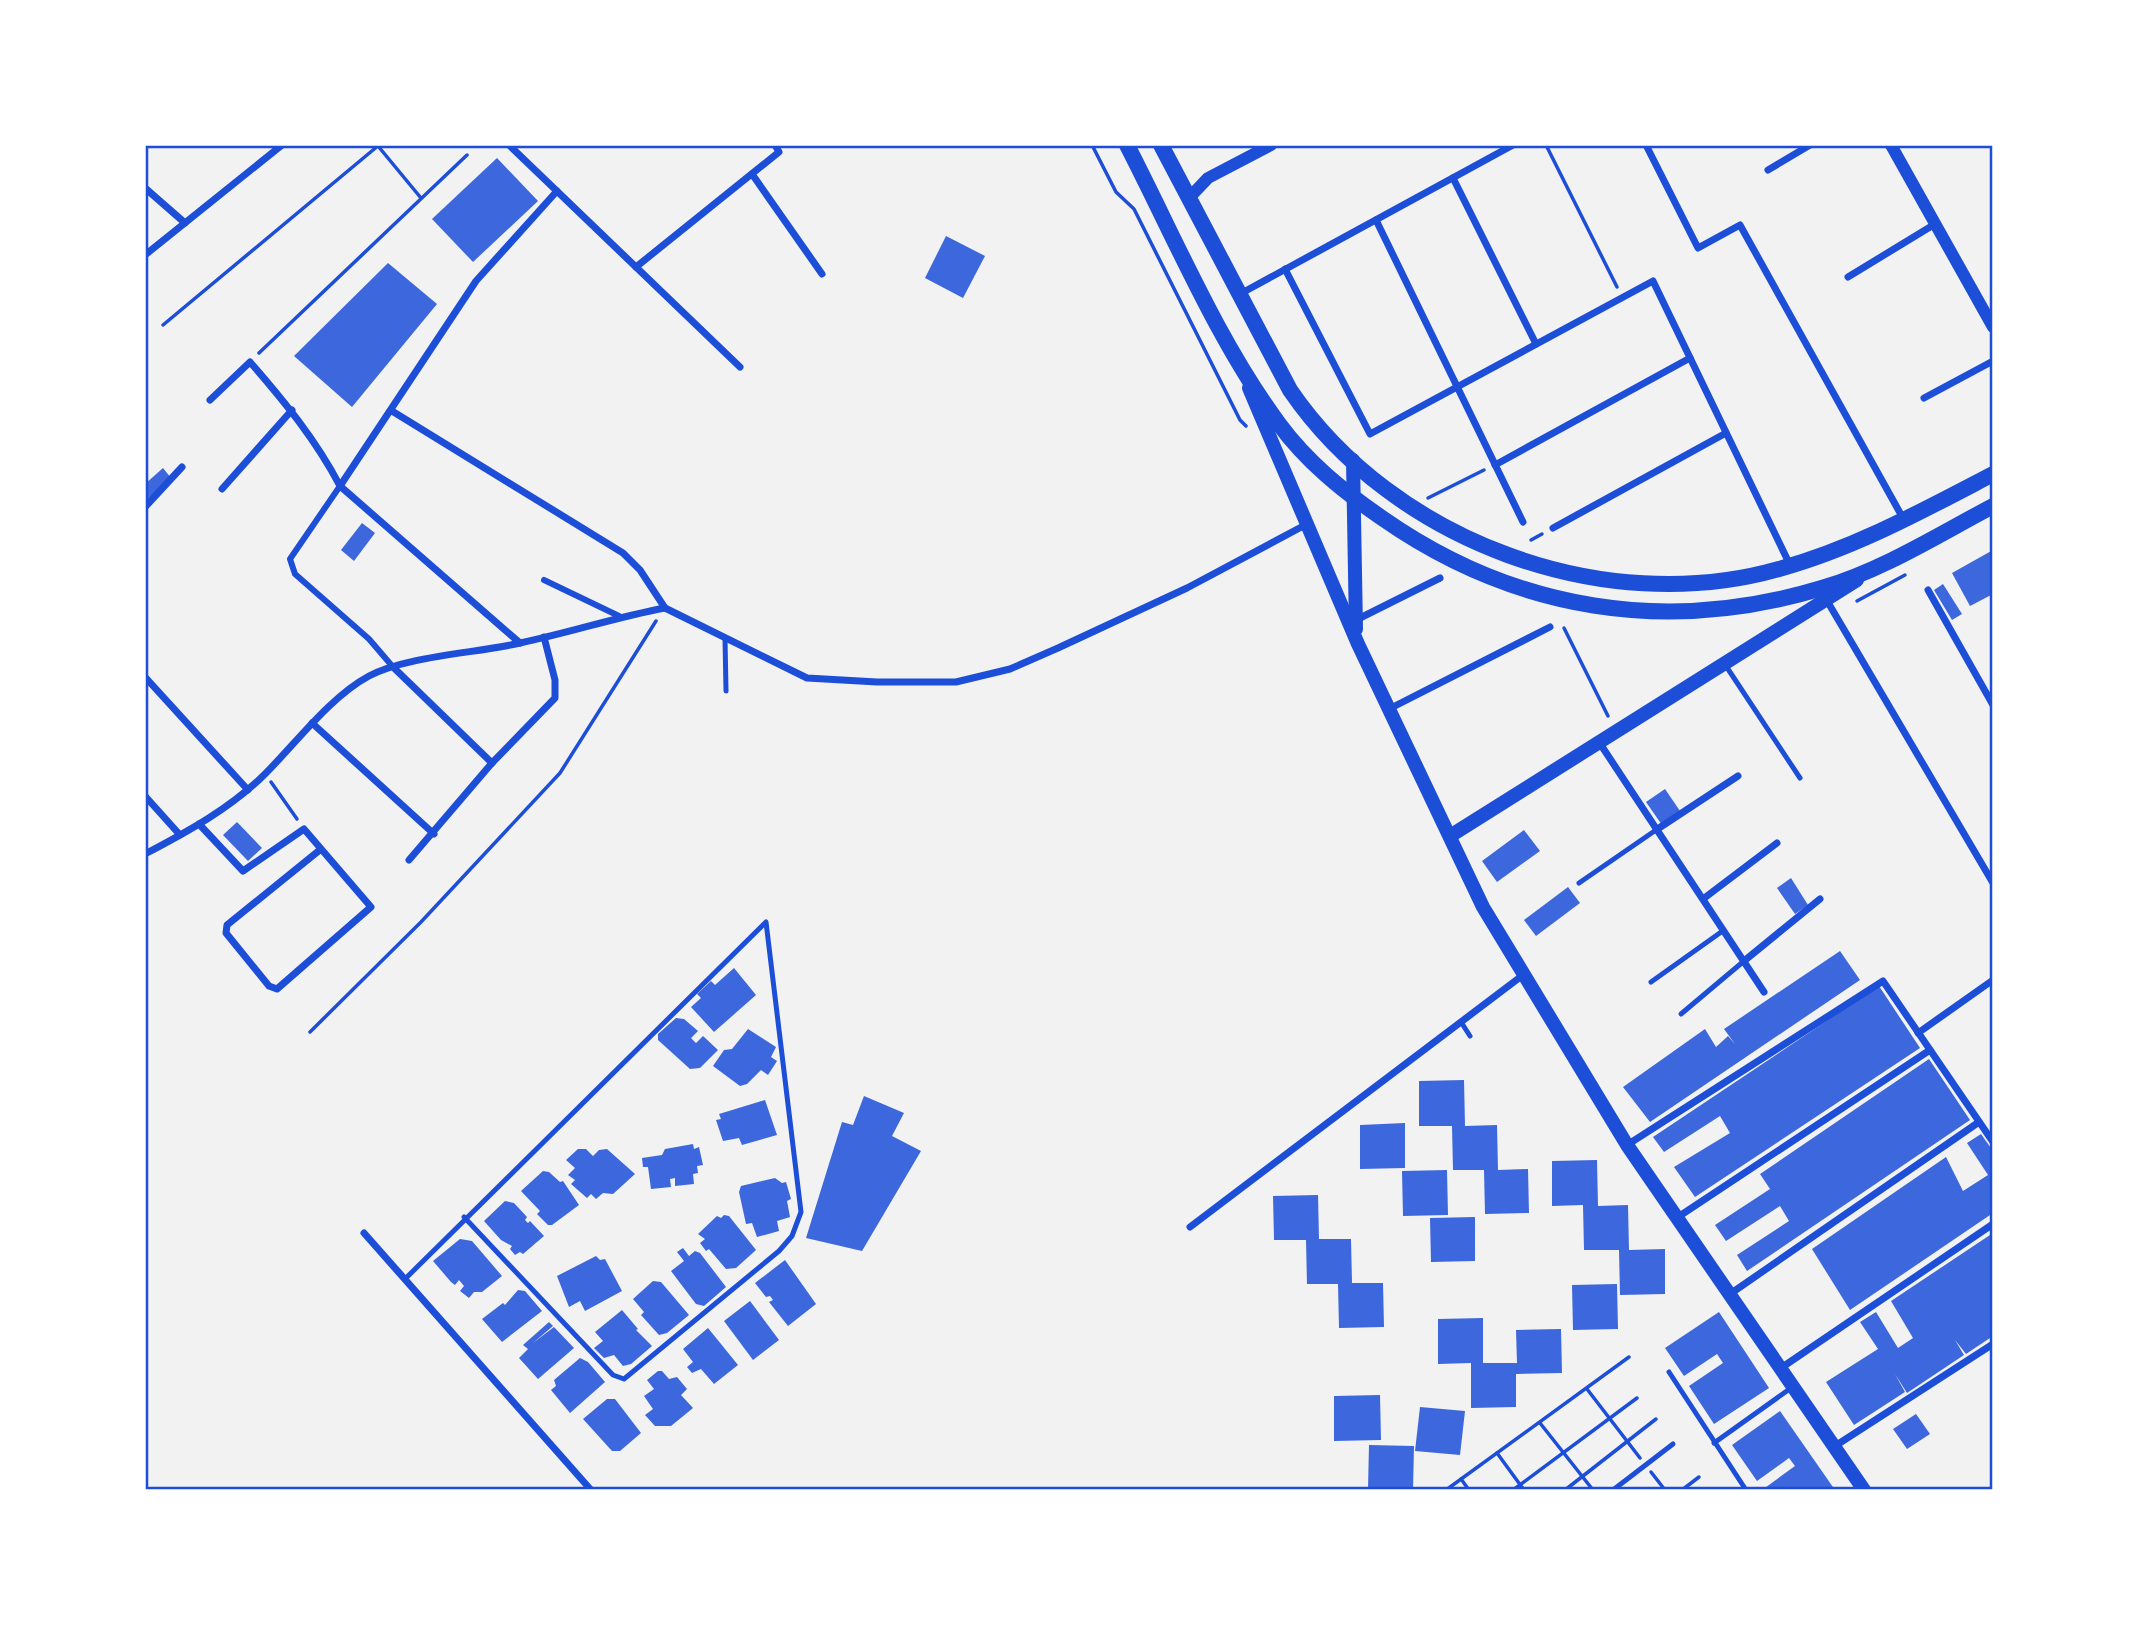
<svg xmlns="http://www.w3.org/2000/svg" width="2138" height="1635" font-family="Lora,serif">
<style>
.building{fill:#3d67dc}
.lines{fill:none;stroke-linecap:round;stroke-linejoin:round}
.path{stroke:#1d4ed8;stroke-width:3.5}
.service{stroke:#1d4ed8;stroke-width:5}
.pedestrian{stroke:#1d4ed8;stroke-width:6}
.minor{stroke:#1d4ed8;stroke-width:7}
.tertiary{stroke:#1d4ed8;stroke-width:12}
.secondary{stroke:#1d4ed8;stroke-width:14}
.primary{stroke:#1d4ed8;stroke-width:16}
.neatline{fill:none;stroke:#1d4ed8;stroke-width:2.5}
</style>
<rect width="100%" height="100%" fill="#f2f2f2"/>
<!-- building -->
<g class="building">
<path d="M497 158 538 201 473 262 432 219Z"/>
<path d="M946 236 985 256 963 298 925 278Z"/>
<path d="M388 263 437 304 352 407 294 356Z"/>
<path d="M163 468 171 478 145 501V484Z"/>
<path d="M362 523 375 533 354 561 341 550Z"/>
<path d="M1993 550V594L1970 606 1952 573Z"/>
<path d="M1943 584 1962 614 1952 620 1934 590Z"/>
<path d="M1665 789 1680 811 1662 825 1646 802Z"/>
<path d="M237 822 262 848 248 861 223 835Z"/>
<path d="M1524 830 1540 851 1497 882 1482 861Z"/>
<path d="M1791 878 1808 905 1795 914 1777 888Z"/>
<path d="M1568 887 1580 903 1536 936 1524 920Z"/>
<path d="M1840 951 1860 980 1650 1122 1623 1087 1705 1029 1716 1047 1728 1036 1735 1044 1724 1029Z"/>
<path d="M734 968 756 995 714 1032 691 1007 701 998 697 994 711 981 715 985Z"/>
<path d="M1879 986 1920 1048 1695 1197 1674 1167 1730 1133 1720 1116 1664 1152 1653 1137Z"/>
<path d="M676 1018 684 1019 698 1031 691 1038 696 1043 703 1036 718 1050 700 1068 690 1069 658 1040V1034Z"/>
<path d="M748 1029 776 1047 771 1057 777 1061 768 1075 761 1070 747 1084 740 1086 713 1066 724 1050 732 1049Z"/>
<path d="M1929 1059 1970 1120 1747 1271 1737 1255 1789 1221 1780 1206 1726 1241 1715 1225 1770 1189 1760 1174Z"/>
<path d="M1464 1080 1465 1126 1497 1125 1498 1170 1528 1169 1529 1213 1485 1214 1484 1170H1453L1452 1126H1419V1081Z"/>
<path d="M864 1096 904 1113 892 1136 921 1151 862 1251 806 1238 842 1122 853 1125Z"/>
<path d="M765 1100 777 1135 742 1145 739 1138 723 1141 716 1120 721 1119 719 1114Z"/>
<path d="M1405 1123V1168L1360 1169V1125Z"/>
<path d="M1981 1134 1993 1151V1213L1850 1310 1812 1249 1946 1157 1963 1191 1988 1175 1967 1143Z"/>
<path d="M693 1144 694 1149 699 1147 703 1165 697 1166 698 1173 693 1174 694 1184 675 1186V1178L670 1179 671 1187 651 1189 648 1167H643L642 1158 662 1155 665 1149Z"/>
<path d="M578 1149H586L593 1156 599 1150 607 1149 635 1174 613 1194 603 1193 596 1199 591 1194 587 1198 571 1184 575 1180 568 1175 575 1168 566 1160Z"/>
<path d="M1597 1160 1598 1206 1628 1205 1629 1250 1665 1249V1294L1620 1295 1619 1250H1584L1583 1205 1552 1206V1161Z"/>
<path d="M1447 1170 1448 1215 1403 1216 1402 1171Z"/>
<path d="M543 1171 549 1172 560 1182 563 1181 579 1205 552 1225H548L537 1214 540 1211 521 1191Z"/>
<path d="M775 1178 782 1183 786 1182 791 1199 787 1201 790 1217 777 1221 779 1231 757 1237 752 1223 746 1224 739 1192 741 1186Z"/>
<path d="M1318 1195 1319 1239H1351L1352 1283H1383L1384 1327 1339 1328 1338 1284H1307L1306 1240H1274L1273 1196Z"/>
<path d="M505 1201 514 1203 527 1217 525 1220 528 1223 530 1221 544 1236 523 1254 520 1252 515 1255 510 1249 512 1246 501 1240 484 1221Z"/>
<path d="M724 1215 729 1216 756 1250 736 1268 726 1269 709 1249 706 1251 700 1243 705 1239 698 1234 717 1216 721 1218Z"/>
<path d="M1475 1217V1261L1431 1262 1430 1218Z"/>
<path d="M1993 1233V1336L1966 1354 1955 1340 1964 1355 1907 1393 1895 1374 1905 1392 1854 1425 1826 1382 1878 1349 1860 1322 1876 1312 1898 1348 1913 1338 1891 1301Z"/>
<path d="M460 1239 472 1241 502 1276 482 1292H474L469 1298 460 1291 464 1286 459 1280 455 1285 451 1282 433 1261Z"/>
<path d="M683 1248 689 1256 695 1251 700 1253 726 1287 704 1306 696 1304 671 1271 684 1261 677 1252Z"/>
<path d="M596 1256 600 1260 605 1259 622 1291 585 1311 580 1301 569 1307 557 1276Z"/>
<path d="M785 1260 816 1304 788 1326 769 1302 773 1300 770 1296 766 1297 755 1283Z"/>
<path d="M653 1281 661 1282 689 1315 667 1333 659 1335 641 1315 644 1312 633 1299Z"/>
<path d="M1617 1284 1618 1329 1573 1330 1572 1285Z"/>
<path d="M518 1290 525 1291 542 1311 502 1342 482 1319 503 1303 505 1305Z"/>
<path d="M750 1301 779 1340 753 1360 724 1321Z"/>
<path d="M622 1310 638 1329 636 1330 652 1346 631 1364 623 1366 614 1355 604 1358 594 1348 603 1341 595 1332Z"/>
<path d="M1719 1312 1769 1388 1714 1424 1689 1386 1723 1363 1717 1354 1684 1376 1665 1348Z"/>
<path d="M1483 1318V1363H1517L1516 1330 1561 1329 1562 1373 1516 1374V1407L1471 1408V1363L1438 1364V1319Z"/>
<path d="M549 1322 553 1326 533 1343 554 1327 574 1348 538 1379 519 1358 528 1349 523 1345Z"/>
<path d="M708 1328 738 1365 714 1384 701 1369 692 1373 687 1367 693 1362 683 1349Z"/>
<path d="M580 1358 588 1362 605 1382 570 1413 551 1390 556 1386 554 1380Z"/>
<path d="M658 1371H662L669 1379 677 1377 687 1389 681 1395 693 1408 671 1426H655L645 1415 653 1409 644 1396 654 1389 647 1380Z"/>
<path d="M1380 1395 1381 1440 1334 1441V1396Z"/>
<path d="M607 1399H615L641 1433 620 1451H612L583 1419Z"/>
<path d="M1420 1407 1465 1411 1460 1455 1415 1451Z"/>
<path d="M1780 1411 1835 1490H1762L1795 1466 1789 1458 1757 1481 1732 1445Z"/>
<path d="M1916 1414 1930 1434 1907 1449 1893 1429Z"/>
<path d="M1369 1445 1414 1446 1413 1490 1368 1489Z"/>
</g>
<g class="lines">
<!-- path -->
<g class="path">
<path d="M1092 145 1116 192 1134 209 1240 420 1246 426"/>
<path d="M1546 145 1617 287"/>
<path d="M378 146 421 198"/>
<path d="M163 325 379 145"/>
<path d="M259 353 467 155"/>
<path d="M1428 498 1484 470"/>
<path d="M1531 540 1542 534"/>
<path d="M1857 601 1905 575"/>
<path d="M1564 628 1608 716"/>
<path d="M271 782 297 819"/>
<path d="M310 1032 421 922 560 773 656 621"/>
<path d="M1587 1389 1640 1458"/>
<path d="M1540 1423 1593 1490"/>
<path d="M1497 1453 1524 1490"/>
<path d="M1651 1472 1665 1490"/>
<path d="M1461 1479 1469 1490"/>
<path d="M1446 1490 1629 1357"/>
<path d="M1513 1490 1637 1398"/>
<path d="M1565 1490 1656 1419"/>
<path d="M1682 1490 1699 1477"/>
</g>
<!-- service -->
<g class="service">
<path d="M725 638 726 691"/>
<path d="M1726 666 1800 778"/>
<path d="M1579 883 1656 830"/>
<path d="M1651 982 1724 930"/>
<path d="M1681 1014 1744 961"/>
<path d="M1461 1022 1470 1036"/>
<path d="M405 1279 766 922 801 1212 792 1236 779 1251 624 1379 613 1375 464 1217"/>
<path d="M1669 1372 1746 1490"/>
<path d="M1714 1443 1791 1388"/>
<path d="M1613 1490 1673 1444"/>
</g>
<!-- pedestrian -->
<g class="pedestrian">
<path d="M340 486 290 559 295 574 369 639 393 667"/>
<path d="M544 580 619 616"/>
</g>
<!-- minor -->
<g class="minor">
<path d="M509 145 740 367"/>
<path d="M1646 145 1698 248 1740 225 1904 520"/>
<path d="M1768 170 1810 145"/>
<path d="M752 174 822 274"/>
<path d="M1453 178 1536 344"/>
<path d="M145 188 185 223"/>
<path d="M1376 220 1523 522"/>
<path d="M145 255 282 145"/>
<path d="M636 267 779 152 775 145"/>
<path d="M1285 269 1370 434 1653 281 1790 565"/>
<path d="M1848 277 1935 224"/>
<path d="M1240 294 1513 145"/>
<path d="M1924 398 1993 361"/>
<path d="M210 400 250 362C284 401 316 440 340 486L520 643"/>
<path d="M392 411 623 553 640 570 665 608 807 678 877 682H956L1010 669 1058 648 1187 588 1307 524"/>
<path d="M1495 465 1690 358"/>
<path d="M340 486 476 281 557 191"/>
<path d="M222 489 292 410"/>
<path d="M145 507 182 467"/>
<path d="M1553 528 1726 433"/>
<path d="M1928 590 1993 705"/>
<path d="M1826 599 1993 883"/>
<path d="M1356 620 1440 578"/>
<path d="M393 667 492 763"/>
<path d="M145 677 248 790"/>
<path d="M1389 709 1550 627"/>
<path d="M312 723 434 834"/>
<path d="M1599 742 1764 992"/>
<path d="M145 796 180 835"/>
<path d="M199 824 243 871 304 829 371 907 277 989 269 986 226 933 227 925 321 849"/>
<path d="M1656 830 1738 776"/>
<path d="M145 854C187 832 231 808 265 774 296 743 330 697 369 676 406 656 477 653 520 643 569 633 616 617 665 608"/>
<path d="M409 860 492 763 555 698V680L544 637"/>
<path d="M1703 899 1777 843"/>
<path d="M1744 961 1820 899"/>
<path d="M1918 1033 1993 980"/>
<path d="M1627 1145 1883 981 1993 1142"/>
<path d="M1678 1217 1930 1050"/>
<path d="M1190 1227 1523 975"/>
<path d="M364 1233 591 1490"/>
<path d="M1730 1294 1979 1122"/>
<path d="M1781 1368 1993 1224"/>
<path d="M1835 1446 1993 1344"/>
</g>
<!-- tertiary -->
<g class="tertiary">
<path d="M1891 145 1993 327"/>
<path d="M1188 199 1208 178 1271 145"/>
</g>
<!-- secondary -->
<g class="secondary">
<path d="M1249 388 1358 644 1483 907 1627 1145 1864 1490"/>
<path d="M1353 460 1356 629"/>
<path d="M1450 836 1857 580"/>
</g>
<!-- primary -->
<g class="primary">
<path d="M1127 145C1175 238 1217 340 1279 424 1307 462 1343 491 1382 518 1515 611 1667 635 1822 588 1883 570 1938 535 1993 506"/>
<path d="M1161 145 1290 390C1393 541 1604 619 1779 569 1855 548 1924 510 1993 474"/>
</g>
</g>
<!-- border -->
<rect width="2138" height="1635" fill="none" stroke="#ffffff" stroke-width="294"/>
<rect x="147" y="147" width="1844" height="1341" class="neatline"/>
</svg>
